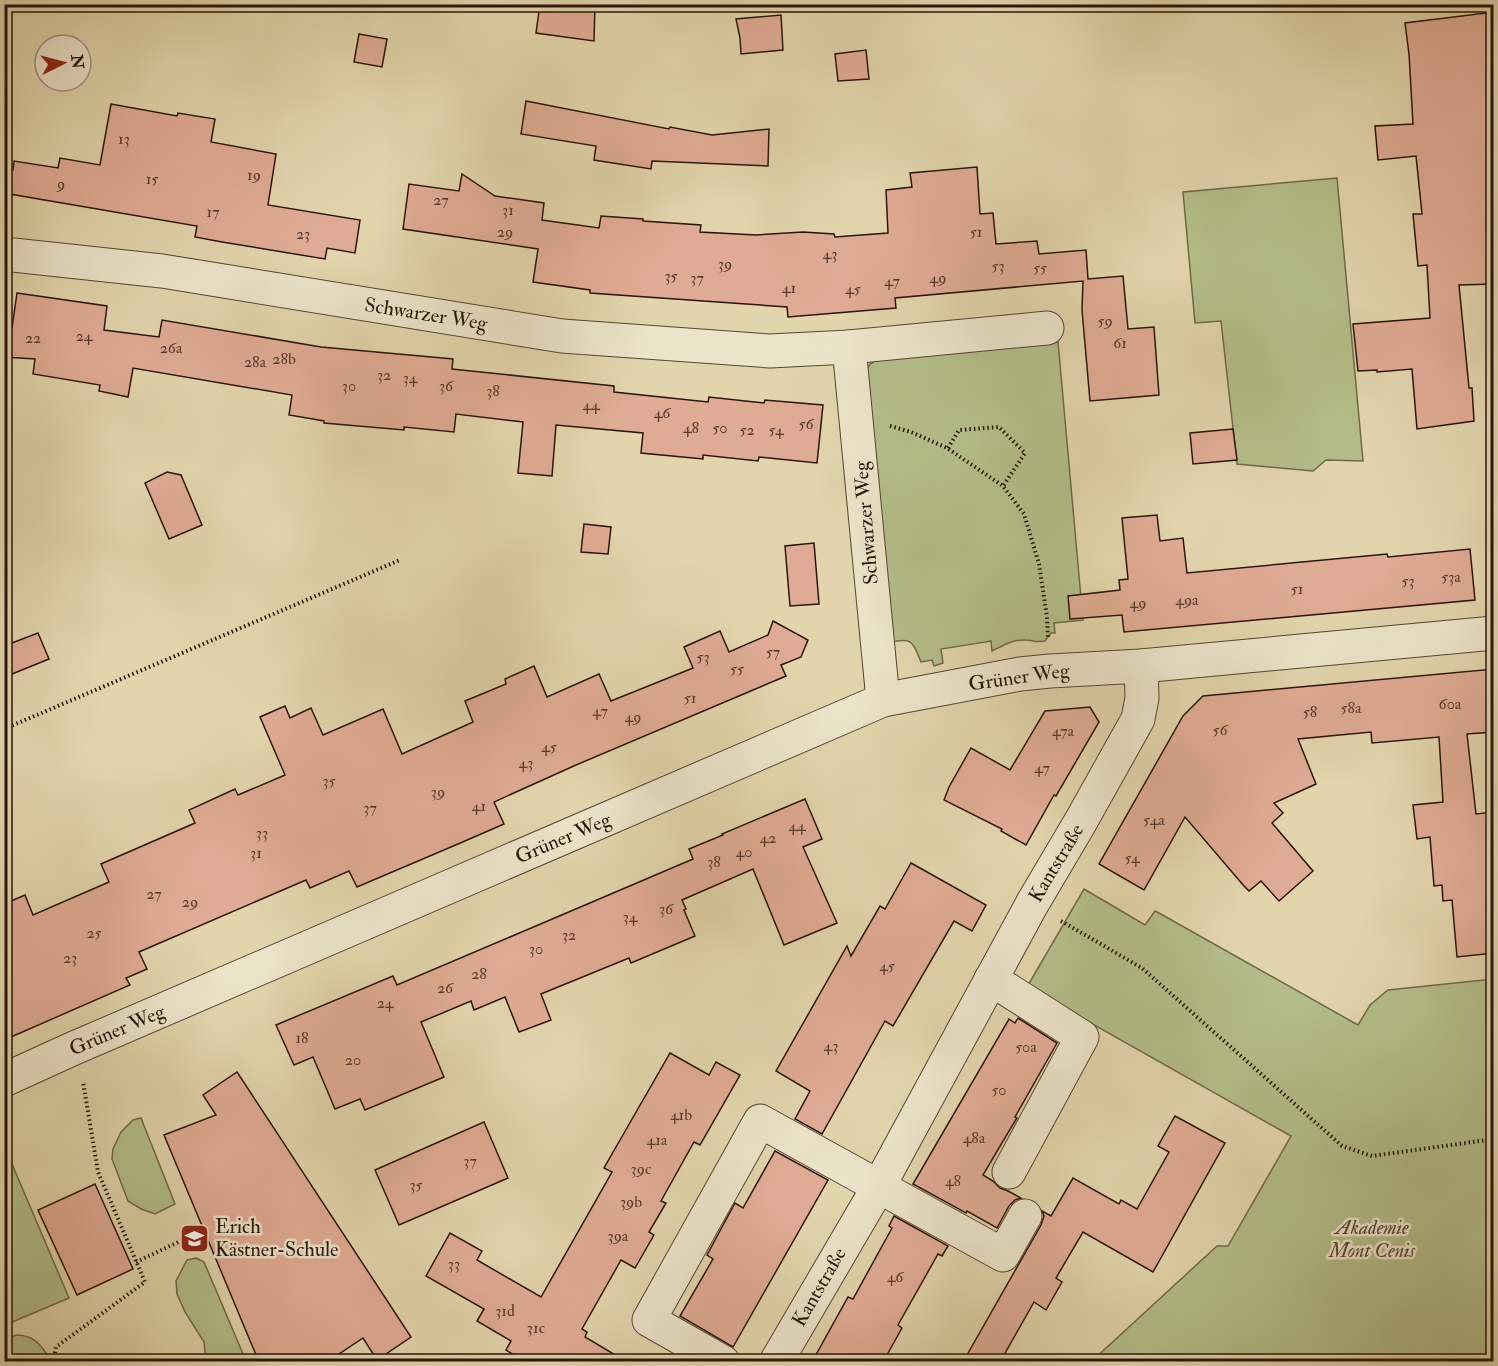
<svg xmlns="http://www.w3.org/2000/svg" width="1498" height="1366" font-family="'IM FELL Double Pica',serif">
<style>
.green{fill:#b3bd89;stroke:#6e694a;stroke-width:1.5}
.building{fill:#e0ab94;stroke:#28150c;stroke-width:1.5}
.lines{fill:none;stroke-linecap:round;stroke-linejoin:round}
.minor-casing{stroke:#564534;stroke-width:35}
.path{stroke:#28150c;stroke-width:4;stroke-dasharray:1.5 3;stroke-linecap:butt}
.minor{stroke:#ece4c9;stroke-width:33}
.labels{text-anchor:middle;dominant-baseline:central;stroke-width:5;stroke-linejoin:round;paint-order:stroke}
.number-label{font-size:16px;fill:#563a2e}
.street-label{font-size:20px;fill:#28150c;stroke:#ece4c9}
.poi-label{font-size:20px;fill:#28150c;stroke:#ece4c9;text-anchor:start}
.park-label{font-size:20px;font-style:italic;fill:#524732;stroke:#ece4c9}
</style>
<rect width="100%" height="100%" fill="#e2d5ac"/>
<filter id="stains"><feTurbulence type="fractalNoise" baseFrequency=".00333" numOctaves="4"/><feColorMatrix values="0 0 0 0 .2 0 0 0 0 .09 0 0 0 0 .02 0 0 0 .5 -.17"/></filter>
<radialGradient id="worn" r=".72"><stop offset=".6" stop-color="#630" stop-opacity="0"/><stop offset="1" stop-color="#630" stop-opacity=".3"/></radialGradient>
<!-- green -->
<g class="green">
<path d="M1337 178 1363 461 1326 460 1313 471 1237 464 1221 321 1195 323 1183 192Z"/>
<path d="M1058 342 1083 620 1054 623 1055 633H1051L1045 641C1033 643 1035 640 1025 640 1014 639 1002 646 992 651L991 641 941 649 943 663 934 666 932 660 921 662C912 640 912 637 887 643L866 371 870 364 878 359Z"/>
<path d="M1084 889 1145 925 1155 911 1159 913 1358 1025 1370 1005 1388 990 1493 979V1361H1092L1217 1246H1228L1291 1136 1027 987Z"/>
<path d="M141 1118 175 1204 155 1214 141 1209 128 1201 112 1159 113 1149 121 1132 133 1120Z"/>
<path d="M9 1157 69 1298 5 1325 4 1159Z"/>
<path d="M196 1258 204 1262 246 1361H206L204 1342 185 1312 177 1294 176 1281 187 1260Z"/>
<path d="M16 1335C30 1335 38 1341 46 1353V1361H5V1340Z"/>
</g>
<!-- building -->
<g class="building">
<path d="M540 4H595L594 41 536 33Z"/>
<path d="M1494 12V284L1459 285 1469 388H1472L1474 421 1417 429 1412 369 1377 372V370L1358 371 1353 324 1430 318 1427 265 1418 266 1413 214H1422L1416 156 1378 160 1375 126 1413 124 1409 54 1405 23Z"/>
<path d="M781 15 783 50 741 54 740 38 736 19Z"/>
<path d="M359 34 387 39 382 67 354 62Z"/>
<path d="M866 50 869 79 838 81 835 54Z"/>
<path d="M526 101 669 129 670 127 712 135 769 129 768 166 652 161 651 169 594 160 596 146 521 134Z"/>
<path d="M111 104 177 116 178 113 215 119 211 142 276 154 268 205 360 220 355 253 327 248 325 259 222 242 195 237 197 226 4 193V169L13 170 14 161 58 168 60 158 100 165Z"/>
<path d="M977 167 980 214 993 213 996 244 1037 241 1039 254 1086 250 1088 279 1123 276 1128 329 1154 327 1159 395 1090 401 1082 310 1083 281 895 298 896 308 788 317 787 307 590 293V290L533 282 538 249 403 229 409 184 459 191 462 174 495 196 544 203 542 220 599 228 601 216 643 219V221L701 225 700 232 756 235 803 232 834 234 835 237 888 233 886 190 912 187 910 173Z"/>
<path d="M17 293 107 306 104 330 159 337 162 320 321 347 453 359 452 369 614 386V392L708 402 709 397 764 403 765 400 823 405 817 463 759 457 758 461 703 455V459L641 453 643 433 556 425 552 476 518 473 523 422 456 414 454 432 404 427V430L324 423V421L289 415 292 395 133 368 128 397 99 391 100 385 33 374 35 359 4 357V327L12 328Z"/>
<path d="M1233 429 1237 460 1193 464 1190 433Z"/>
<path d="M167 472 181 475 202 525 169 539 145 483Z"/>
<path d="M1157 515 1160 541 1183 538 1187 573 1387 554 1388 557 1470 549 1475 600 1124 632 1122 615 1070 619 1068 596 1120 590 1119 580 1128 579 1122 518Z"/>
<path d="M584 524 611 527 608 554 581 552Z"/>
<path d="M814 543 819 604 790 606 785 546Z"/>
<path d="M773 621 808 640 801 657 781 665 786 676 576 765 494 802 504 824 458 844 357 887 349 871 310 888 306 880 139 952 147 969 126 978 130 985 4 1040V904L25 895 33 915 109 882 101 864 195 823 189 810 235 789 238 795 285 775 260 717 285 706 290 718 311 708 323 735 383 709 402 754 473 722 465 701 506 684 505 679 534 666 547 697 599 674 611 701 693 668 684 647 720 631 729 652 768 635Z"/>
<path d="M38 633 49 659 12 674 4 654V646Z"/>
<path d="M1494 669V732L1467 734 1476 814 1494 812V953L1457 957 1452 900 1443 901 1442 885 1434 886 1430 837 1417 839 1413 805 1443 802 1439 737 1372 743 1371 732 1298 739 1316 784 1274 803 1283 813 1272 823 1313 871 1279 901 1261 881 1249 891 1244 886 1185 817 1144 890 1099 864 1183 716 1203 696Z"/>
<path d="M1090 707 1099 722 1056 796 1054 795 1026 845 1001 831 1002 829 944 800 949 787 971 748 1010 770 1045 711Z"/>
<path d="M805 799 822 839 803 847 837 923 784 945 753 869 682 900 686 909 684 910 695 936 631 963 629 958 541 994 551 1020 519 1032 505 997 474 1010 471 1001 421 1022 444 1077 365 1110 360 1099 335 1109 313 1057 294 1065 276 1025 393 976 397 985 510 937 693 859 689 849 723 835 722 834Z"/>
<path d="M911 863 986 905 972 931 954 921 893 1026 885 1021 822 1134 795 1119 810 1091 776 1071 847 946 851 956 880 906 885 909Z"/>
<path d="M1018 1018 1057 1043 1015 1117 1017 1118 1009 1131 983 1175 993 1181 1000 1188 1008 1191 1021 1198 1015 1200 1009 1206 997 1228 967 1211 966 1213 913 1184 1009 1019 1015 1023Z"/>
<path d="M670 1053 709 1075 716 1062 740 1075 700 1145 694 1142 661 1201 666 1203 649 1232 654 1235 635 1268 621 1260 582 1329 587 1332 585 1337 627 1362H525L506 1350 511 1341 477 1321 484 1309 426 1276 450 1233 482 1251 477 1260 541 1297 612 1172 604 1168Z"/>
<path d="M237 1072 411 1337 377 1360 363 1338 327 1362H259L164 1135 216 1115 203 1095Z"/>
<path d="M1175 1116 1225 1143 1153 1272 1083 1232 1056 1278 1062 1282 1046 1310 1034 1302 1000 1362H963L1041 1225 1044 1216 1042 1211 1051 1216 1073 1178 1119 1204 1121 1200 1137 1209 1169 1152 1158 1146Z"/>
<path d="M484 1122 508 1178 399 1225 375 1170Z"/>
<path d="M775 1151 828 1180 733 1347 680 1316 713 1259 707 1255 735 1203 743 1208Z"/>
<path d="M95 1184 133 1269 77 1295 38 1210Z"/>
<path d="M894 1216 948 1246 942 1256 938 1254 898 1325 902 1328 883 1362H812L848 1297 853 1299 892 1228 889 1226Z"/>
</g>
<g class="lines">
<defs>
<g id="minor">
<path d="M4 254 162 271 562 336 770 351 849 347 1047 328"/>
<path d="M849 347 883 700"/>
<path d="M991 979 1082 1037 1009 1172"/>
<path d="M4 1080 72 1049 883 700 1020 674 1050 671 1141 666 1494 633"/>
<path d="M723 1362 649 1320 760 1121 1003 1255 1025 1216"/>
<path d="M776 1362 879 1186 1032 904 1081 821 1138 719 1142 698 1141 666"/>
</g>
</defs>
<!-- minor casing -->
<use href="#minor" class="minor-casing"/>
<!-- path -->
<g class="path">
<path d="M890 426 911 432 947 448 1003 486 1024 514 1039 564 1047 617 1048 639"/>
<path d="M948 448 959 430 999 427 1025 453 1003 486"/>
<path d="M4 729 400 560"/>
<path d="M1061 921 1142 968 1342 1146 1372 1156 1494 1139"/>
<path d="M136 1262 204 1230"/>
<path d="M53 1362 56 1347 145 1282 98 1172 83 1082"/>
</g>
<!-- minor -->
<use href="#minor" class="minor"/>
</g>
<!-- icons -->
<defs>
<symbol id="school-square" viewBox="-11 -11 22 22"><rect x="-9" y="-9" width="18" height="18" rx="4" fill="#8f2418" stroke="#ece4c9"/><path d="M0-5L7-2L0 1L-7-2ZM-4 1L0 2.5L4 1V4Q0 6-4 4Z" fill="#fff"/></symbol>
</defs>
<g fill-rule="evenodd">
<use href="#school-square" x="178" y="1222" width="33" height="33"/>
</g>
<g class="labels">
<!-- number labels -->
<g class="number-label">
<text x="124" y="139">13</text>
<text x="254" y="175">19</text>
<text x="152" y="179">15</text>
<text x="61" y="184">9</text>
<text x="441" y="200">27</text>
<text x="508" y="210">31</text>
<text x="213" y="212">17</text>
<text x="505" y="232">29</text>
<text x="976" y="232">51</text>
<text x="303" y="234">23</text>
<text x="830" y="254">43</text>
<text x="725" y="264">39</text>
<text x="998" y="266">53</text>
<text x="1040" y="268">55</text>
<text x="671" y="276">35</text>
<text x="697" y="278">37</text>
<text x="938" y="278">49</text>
<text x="892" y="281">47</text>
<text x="789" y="288">41</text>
<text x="853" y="289">45</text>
<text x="1105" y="321">59</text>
<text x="84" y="336">24</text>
<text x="33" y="338">22</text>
<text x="1120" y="343">61</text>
<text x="171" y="348">26a</text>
<text x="284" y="359">28b</text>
<text x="255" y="362">28a</text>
<text x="384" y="375">32</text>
<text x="410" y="378">34</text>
<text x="349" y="386">30</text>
<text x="446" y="386">36</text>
<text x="493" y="391">38</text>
<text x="591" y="405">44</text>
<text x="662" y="413">46</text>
<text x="806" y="424">56</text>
<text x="691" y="428">48</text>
<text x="720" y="428">50</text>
<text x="747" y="430">52</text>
<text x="776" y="430">54</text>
<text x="1451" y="577">53a</text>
<text x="1408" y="581">53</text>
<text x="1297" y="589">51</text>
<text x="1187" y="600">49a</text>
<text x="1138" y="603">49</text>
<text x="773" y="652">57</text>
<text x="703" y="657">53</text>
<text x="737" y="669">55</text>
<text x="690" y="698">51</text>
<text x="1450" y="704">60a</text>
<text x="1351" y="708">58a</text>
<text x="600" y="711">47</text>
<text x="1310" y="712">58</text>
<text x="633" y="717">49</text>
<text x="1220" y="730">56</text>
<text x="1063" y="731">47a</text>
<text x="549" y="747">45</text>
<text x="526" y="763">43</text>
<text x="1042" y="768">47</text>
<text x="329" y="781">35</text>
<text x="438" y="792">39</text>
<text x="479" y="806">41</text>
<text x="370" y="808">37</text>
<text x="1154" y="820">54a</text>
<text x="797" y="826">44</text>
<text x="262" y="833">33</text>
<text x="768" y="838">42</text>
<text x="744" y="852">40</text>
<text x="256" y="853">31</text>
<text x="1132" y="858">54</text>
<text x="714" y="862">38</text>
<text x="154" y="894">27</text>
<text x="190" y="902">29</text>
<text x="666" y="909">36</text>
<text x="630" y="917">34</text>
<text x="94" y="933">25</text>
<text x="569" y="935">32</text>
<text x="536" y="949">30</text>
<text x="70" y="958">23</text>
<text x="887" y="966">45</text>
<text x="479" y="974">28</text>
<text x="445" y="988">26</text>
<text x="385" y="1003">24</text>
<text x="302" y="1038">18</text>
<text x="831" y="1046">43</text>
<text x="1026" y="1047">50a</text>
<text x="353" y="1060">20</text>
<text x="999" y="1090">50</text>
<text x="681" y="1115">41b</text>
<text x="974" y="1138">48a</text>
<text x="657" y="1140">41a</text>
<text x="470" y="1161">37</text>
<text x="641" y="1169">39c</text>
<text x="953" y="1181">48</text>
<text x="416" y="1185">35</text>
<text x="631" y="1202">39b</text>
<text x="618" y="1236">39a</text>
<text x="454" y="1264">33</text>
<text x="895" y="1277">46</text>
<text x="505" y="1311">31d</text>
<text x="536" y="1328">31c</text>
</g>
<!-- street labels -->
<g class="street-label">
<text transform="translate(426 314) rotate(9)">Schwarzer Weg</text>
<text transform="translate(866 523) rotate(-95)">Schwarzer Weg</text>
<text transform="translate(1019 677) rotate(-8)">Grüner Weg</text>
<text transform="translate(563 838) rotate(-23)">Grüner Weg</text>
<text transform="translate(1056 863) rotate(-59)">Kantstraße</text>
<text transform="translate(117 1030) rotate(-23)">Grüner Weg</text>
<text transform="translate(819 1287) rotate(-60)">Kantstraße</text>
</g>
<!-- poi labels -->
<g class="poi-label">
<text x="215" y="1226">Erich<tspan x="215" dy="23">Kästner-Schule</tspan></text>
</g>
<!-- park labels -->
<g class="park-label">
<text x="1372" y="1227">Akademie<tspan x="1372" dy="23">Mont Cenis</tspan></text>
</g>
</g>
<!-- margin -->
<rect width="1498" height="1366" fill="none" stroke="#e2d5ac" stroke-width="24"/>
<rect x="6" y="6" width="1486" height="1354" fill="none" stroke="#28150c" stroke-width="3"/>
<rect x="12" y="12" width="1474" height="1342" fill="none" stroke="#28150c" stroke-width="1.5"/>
<!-- north arrow -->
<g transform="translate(63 63) rotate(84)"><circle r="28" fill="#ece4c9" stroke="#9e917d" stroke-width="1.5"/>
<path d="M0-4.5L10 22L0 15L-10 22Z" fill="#8f2418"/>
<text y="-9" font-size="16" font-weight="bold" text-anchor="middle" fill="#28150c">N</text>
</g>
<rect width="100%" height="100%" filter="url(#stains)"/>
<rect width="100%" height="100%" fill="url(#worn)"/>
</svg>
